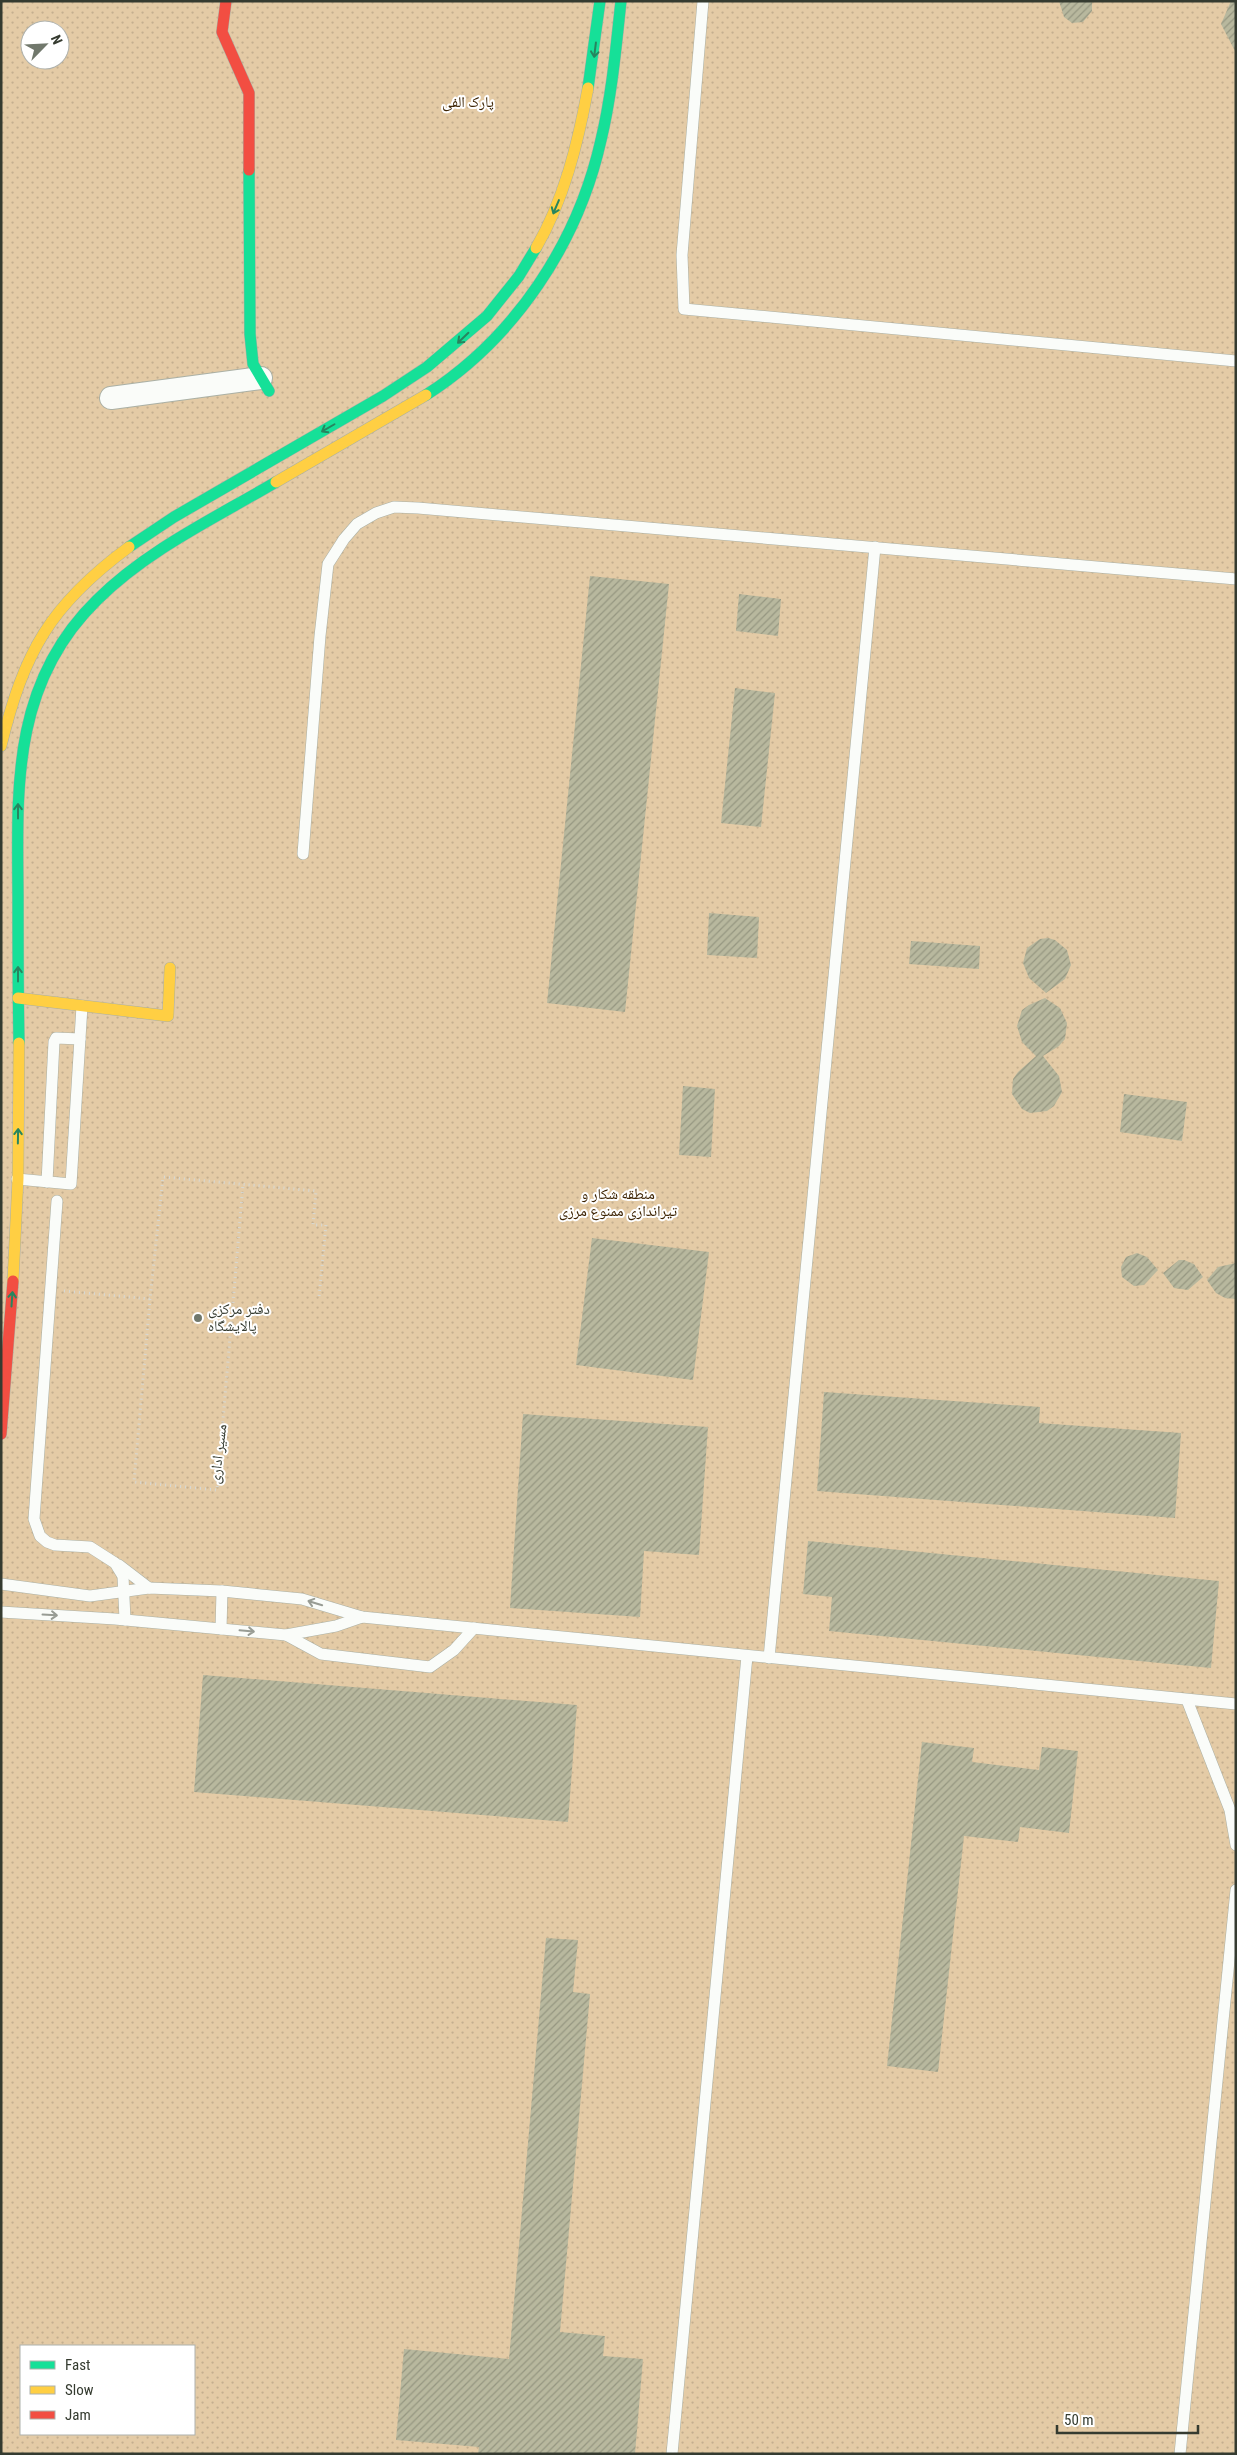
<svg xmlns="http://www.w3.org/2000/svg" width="1237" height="2455" font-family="'Roboto Condensed','Noto Naskh Arabic',sans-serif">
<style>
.park{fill:url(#park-dots);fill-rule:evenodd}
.building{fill:url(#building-hatch)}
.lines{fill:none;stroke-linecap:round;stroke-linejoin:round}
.lane-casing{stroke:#aab0a5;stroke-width:12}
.street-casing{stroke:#aab0a5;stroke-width:24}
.fast-casing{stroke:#aab0a5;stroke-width:12}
.slow-casing{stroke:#aab0a5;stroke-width:12}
.jam-casing{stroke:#aab0a5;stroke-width:12}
.path{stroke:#d7d9d5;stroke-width:3;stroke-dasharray:1 4;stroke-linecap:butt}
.lane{stroke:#fafcf9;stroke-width:11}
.street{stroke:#fafcf9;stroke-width:22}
.fast{stroke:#16e098;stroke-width:11}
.slow{stroke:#ffcf43;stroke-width:11}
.jam{stroke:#f24e42;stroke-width:11}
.oneway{stroke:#27855f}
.oneway2{stroke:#989c94}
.poi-dot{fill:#71786c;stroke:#fff;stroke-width:2}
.labels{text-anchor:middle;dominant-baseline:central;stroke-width:4;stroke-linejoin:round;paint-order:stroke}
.park-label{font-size:15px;fill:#3d2302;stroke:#fff}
.poi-label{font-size:15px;fill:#353b30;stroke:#fff;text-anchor:start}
.street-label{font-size:15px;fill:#353b30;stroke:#fff}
</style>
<defs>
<pattern id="park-dots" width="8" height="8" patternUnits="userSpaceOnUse" patternTransform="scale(1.25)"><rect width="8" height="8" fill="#e4cba6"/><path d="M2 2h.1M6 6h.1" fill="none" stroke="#c4af8f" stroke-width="1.8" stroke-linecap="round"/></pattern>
<pattern id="building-hatch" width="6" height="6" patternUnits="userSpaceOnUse" patternTransform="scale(1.25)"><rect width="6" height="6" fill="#b8b89e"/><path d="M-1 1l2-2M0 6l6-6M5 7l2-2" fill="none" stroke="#969781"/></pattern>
</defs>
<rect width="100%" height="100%" fill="#e1e9da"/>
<!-- park -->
<path class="park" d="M1 1H1236V2454H1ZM30 30H60V60H30ZM21 2346H194V2434H21Z"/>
<!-- building -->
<g class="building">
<path d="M1059 1H1092V11L1083 22 1072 23 1064 17Z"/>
<path d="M1231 1H1236V53L1221 24Z"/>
<path d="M590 576 669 584 625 1012 547 1003Z"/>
<path d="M739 594 781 599 778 636 736 631Z"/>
<path d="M735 688 775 693 761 827 721 823Z"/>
<path d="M709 913 759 917 757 958 707 955Z"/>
<path d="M1048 938 1055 940 1067 950 1071 965 1065 979 1046 993 1029 978 1023 963 1027 948 1040 939Z"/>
<path d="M911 941 980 946 979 969 909 964Z"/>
<path d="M1045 998 1060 1008 1067 1023 1065 1039 1059 1046 1043 1056 1059 1076 1062 1092 1054 1106 1047 1111 1030 1113 1022 1109 1012 1094 1013 1079 1018 1072 1036 1056 1022 1042 1017 1026 1022 1010 1029 1005Z"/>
<path d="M683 1086 715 1089 711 1157 679 1155Z"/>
<path d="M1124 1094 1187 1102 1182 1141 1120 1132Z"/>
<path d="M592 1238 709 1252 693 1380 576 1365Z"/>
<path d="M1137 1253 1147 1257 1158 1270 1144 1285 1134 1286 1122 1277 1121 1267 1126 1257Z"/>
<path d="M1179 1260H1184L1194 1264 1203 1277 1188 1290 1174 1288 1163 1273Z"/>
<path d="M1236 1263V1299L1225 1298 1216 1293 1207 1280 1218 1267Z"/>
<path d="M824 1392 1040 1407 1039 1423 1181 1433 1175 1518 817 1491Z"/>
<path d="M523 1414 708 1427 699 1555 644 1551 640 1617 510 1608Z"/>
<path d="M808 1541 1219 1581 1211 1668 829 1631 832 1597 803 1594Z"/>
<path d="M203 1675 577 1705 568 1822 194 1792Z"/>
<path d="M922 1742 974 1748 972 1762 1039 1770 1042 1747 1078 1751 1069 1833 1020 1827 1018 1842 964 1836 938 2072 887 2066Z"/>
<path d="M546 1938 578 1940 573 1992 590 1994 560 2332 605 2336 603 2356 643 2359 635 2454H478L479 2447 396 2440 404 2349 509 2359Z"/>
</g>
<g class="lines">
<defs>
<g id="lane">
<path d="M703 1 682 255 684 309 1236 361"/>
<path d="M303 854 320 636 328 564 344 539 357 524 376 513 394 507 418 508 1236 579"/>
<path d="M17 1179 71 1184 82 1006"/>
<path d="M47 1182 54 1042 56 1038 80 1039"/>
<path d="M57 1201 34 1519 40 1536 47 1542 55 1545 90 1547 115 1563 123 1576 125 1620"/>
<path d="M119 1565 149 1588"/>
<path d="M1 1584 90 1596 149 1588 222 1591 302 1599 362 1617 1236 1704"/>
<path d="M1 1612 115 1619 286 1635 336 1626 362 1617"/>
<path d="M221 1629 222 1591"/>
<path d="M286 1635 321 1654 430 1667 454 1650 474 1628"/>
<path d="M769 1658 875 547"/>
<path d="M1187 1700 1230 1810 1236 1845"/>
<path d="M672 2454 747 1656"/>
<path d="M1180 2454 1236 1890"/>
</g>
<path id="street" d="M111 398 261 378"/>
<g id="fast">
<path d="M588 88 600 1"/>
<path d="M249 170 250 334 253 364 269 391"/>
<path d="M426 395C515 338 578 243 601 140 612 94 616 47 621 1"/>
<path d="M129 547 174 517 383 396 427 367 487 316 519 276 536 248"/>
<path d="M19 1043C18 994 18 945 18 896 17 786 12 683 97 600 147 550 215 518 276 482"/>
</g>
<g id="slow">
<path d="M536 248C564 200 578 143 588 88"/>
<path d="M276 482 426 395"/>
<path d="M1 746C24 652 50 605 129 547"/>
<path d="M18 998 168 1016 170 968"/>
<path d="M13 1281 18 1178 19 1043"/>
</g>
<g id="jam">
<path d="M226 1 222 32 249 93V170"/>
<path d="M1 1434 13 1281"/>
</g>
</defs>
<!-- lane casing -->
<use href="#lane" class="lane-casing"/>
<!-- street casing -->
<use href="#street" class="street-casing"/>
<!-- fast casing -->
<use href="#fast" class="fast-casing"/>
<!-- slow casing -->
<use href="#slow" class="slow-casing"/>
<!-- jam casing -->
<use href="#jam" class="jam-casing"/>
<!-- path -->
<g class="path">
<path d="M64 1291 150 1299 163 1177 316 1191 313 1225H326L319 1297"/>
<path d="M150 1299 134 1482 217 1490 243 1185"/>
</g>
<!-- lane -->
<use href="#lane" class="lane"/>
<!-- street -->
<use href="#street" class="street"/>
<!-- fast -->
<use href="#fast" class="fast"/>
<!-- slow -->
<use href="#slow" class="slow"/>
<!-- jam -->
<use href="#jam" class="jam"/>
</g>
<!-- one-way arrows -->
<defs><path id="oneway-shaft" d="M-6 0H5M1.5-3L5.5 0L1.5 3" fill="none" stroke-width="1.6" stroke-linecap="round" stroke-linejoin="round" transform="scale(1.25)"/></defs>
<g class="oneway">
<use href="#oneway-shaft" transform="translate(595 50) rotate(97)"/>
<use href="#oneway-shaft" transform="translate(556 207) rotate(113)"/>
<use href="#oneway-shaft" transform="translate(463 338) rotate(136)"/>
<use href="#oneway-shaft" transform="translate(328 428) rotate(150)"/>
<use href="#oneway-shaft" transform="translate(18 811) rotate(-90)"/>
<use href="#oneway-shaft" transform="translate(18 974) rotate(-90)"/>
<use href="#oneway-shaft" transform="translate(18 1136) rotate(-89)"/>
<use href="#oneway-shaft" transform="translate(12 1299) rotate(-86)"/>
</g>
<g class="oneway2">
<use href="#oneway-shaft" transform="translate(315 1603) rotate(-163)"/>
<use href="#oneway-shaft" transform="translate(50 1615) rotate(3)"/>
<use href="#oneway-shaft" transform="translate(247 1631) rotate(5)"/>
</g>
<!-- markers -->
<circle class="poi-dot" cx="198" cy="1318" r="5"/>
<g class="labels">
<!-- park labels -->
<g class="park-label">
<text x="468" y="102">پارک الفی</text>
<text x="618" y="1194">منطقه شکار و<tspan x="618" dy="17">تیراندازی ممنوع مرزی</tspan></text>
</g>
<!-- poi labels -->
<g class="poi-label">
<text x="208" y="1309">دفتر مرکزی<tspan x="208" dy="17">پالایشگاه</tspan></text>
</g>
<!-- street labels -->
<g class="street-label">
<text transform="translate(218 1454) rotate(-83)">مسیر اداری</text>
</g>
</g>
<!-- border -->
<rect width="1237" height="2455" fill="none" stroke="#353b30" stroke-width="5"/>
<!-- legend -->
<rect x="20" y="2345" width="175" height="90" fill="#ffffff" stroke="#aeb1ac"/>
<rect x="30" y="2361" width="25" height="8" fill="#16e098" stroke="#aeb1ac"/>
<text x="65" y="2370" font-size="15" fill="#353b30">Fast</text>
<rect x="30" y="2386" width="25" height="8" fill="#ffcf43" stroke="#aeb1ac"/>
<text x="65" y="2395" font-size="15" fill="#353b30">Slow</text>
<rect x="30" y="2411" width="25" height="8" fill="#f24e42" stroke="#aeb1ac"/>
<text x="65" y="2420" font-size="15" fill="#353b30">Jam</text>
<!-- north arrow -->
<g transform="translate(45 45) rotate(66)"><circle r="24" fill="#ffffff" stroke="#aeb1ac"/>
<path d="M0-4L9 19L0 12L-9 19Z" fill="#71786c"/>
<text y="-8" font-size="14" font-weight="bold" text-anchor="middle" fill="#353b30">N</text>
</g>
<!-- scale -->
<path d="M1057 2425v8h141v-8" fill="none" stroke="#353b30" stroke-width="2.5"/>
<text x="1064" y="2425" font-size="15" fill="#353b30" stroke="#ffffff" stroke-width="4" paint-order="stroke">50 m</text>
</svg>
